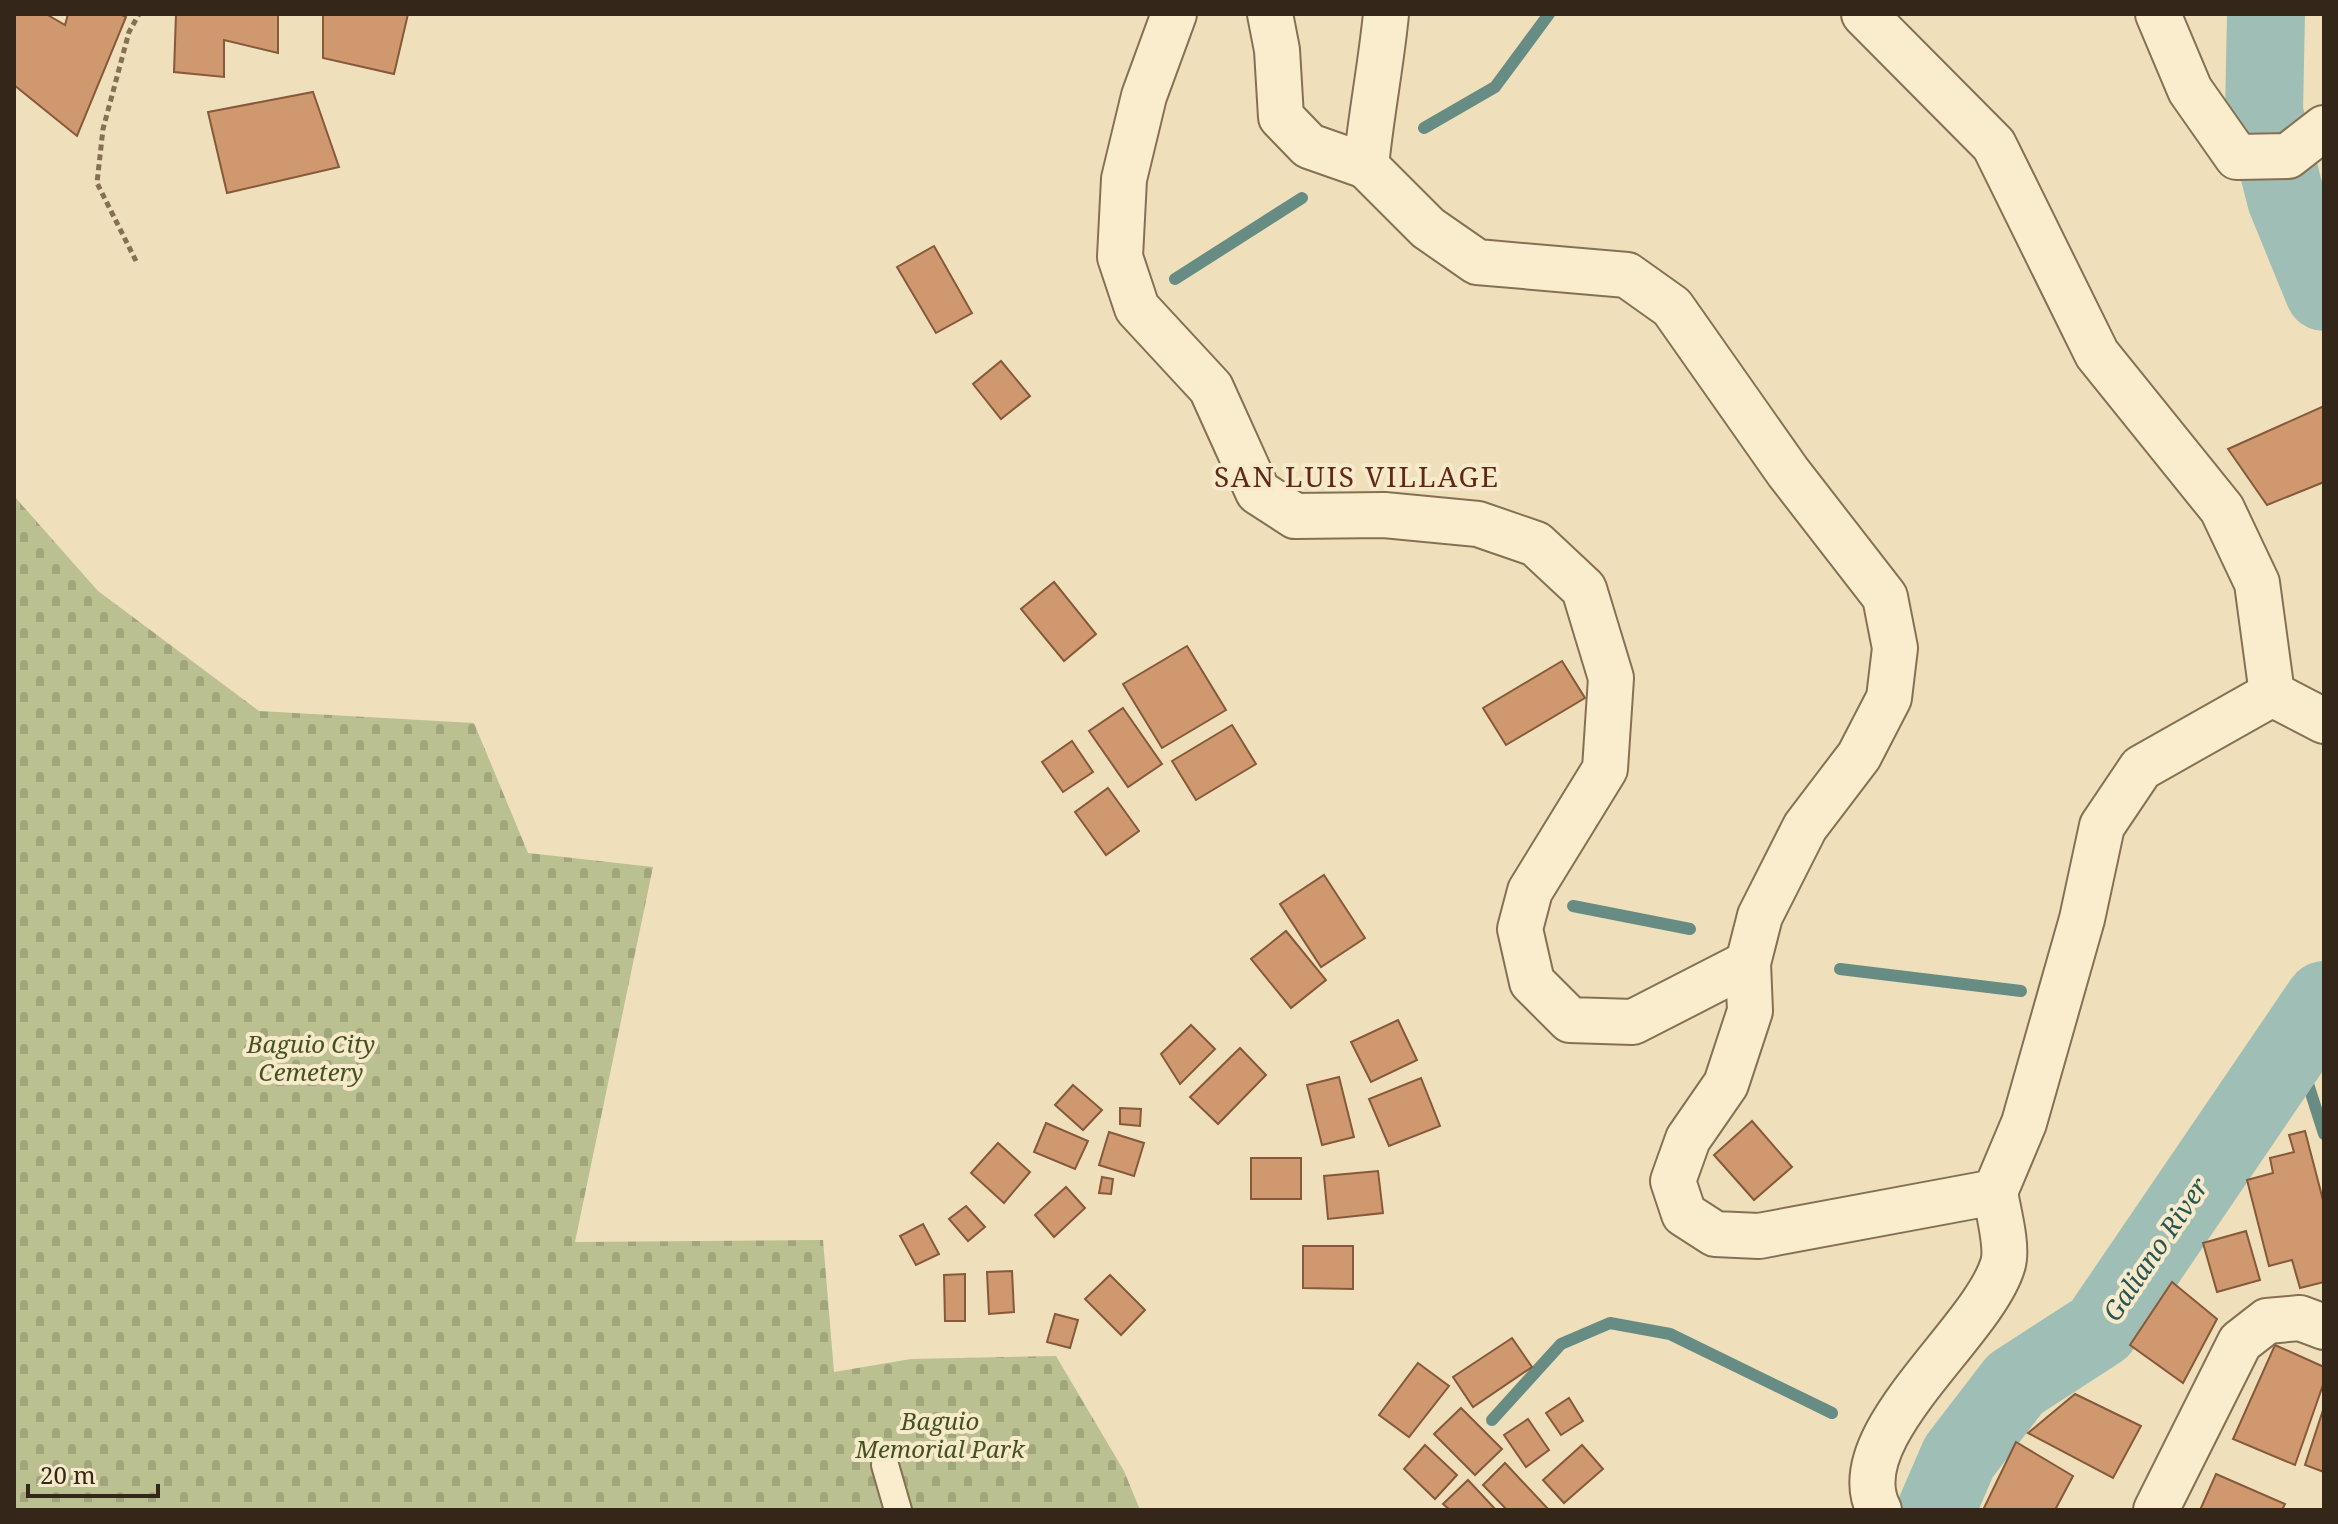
<svg xmlns="http://www.w3.org/2000/svg" width="2338" height="1524" font-family="'Noto Serif',serif">
<style>
.cemetery{fill:url(#cemetery-stones)}
.lines{fill:none;stroke-linecap:round;stroke-linejoin:round}
.stream{stroke:#678c84;stroke-width:12}
.river{stroke:#9fbfb6;stroke-width:78}
.building{fill:#cf986f;stroke:#86593a;stroke-width:2}
.lane-casing{stroke:#867054;stroke-width:30}
.street-casing{stroke:#867054;stroke-width:48}
.path{stroke:#867054;stroke-width:5;stroke-dasharray:6 4;stroke-linecap:butt}
.lane{stroke:#faedce;stroke-width:26}
.street{stroke:#faedce;stroke-width:44}
.labels{text-anchor:middle;dominant-baseline:central;stroke-width:8;stroke-linejoin:round;paint-order:stroke}
.park-label{font-size:24px;font-style:italic;fill:#445220;stroke:#f6eaca}
.water-label{font-size:26px;font-style:italic;fill:#285553;stroke:#f6eaca}
.quarter-label{font-size:28px;letter-spacing:2px;fill:#622918;stroke:#f6eaca}
</style>
<defs>
<pattern id="cemetery-stones" width="16" height="16" patternUnits="userSpaceOnUse" patternTransform="scale(2)"><rect width="16" height="16" fill="#bac08f"/><path d="M2 7V4a2 2 0 0 1 4 0v3zM10 15v-3a2 2 0 0 1 4 0v3z" fill="#a0a57b"/></pattern>
</defs>
<rect width="100%" height="100%" fill="#efe0bb"/>
<!-- cemetery -->
<path class="cemetery" d="M14 496 98 591 259 711 474 723 528 853 653 867 575 1242 823 1240 834 1372 911 1359 1056 1356 1124 1471 1140 1510H14Z"/>
<g class="lines">
<!-- stream -->
<g class="stream">
<path d="M1424 128 1495 87 1549 14"/>
<path d="M1175 279 1302 198"/>
<path d="M1573 906 1690 929"/>
<path d="M1840 969 2021 991"/>
<path d="M2295 1043 2324 1134"/>
<path d="M1492 1420 1561 1344 1610 1323 1670 1334 1832 1413"/>
</g>
<!-- river -->
<g class="river">
<path d="M2266 14 2264 112 2286 199 2324 292"/>
<path d="M1936 1510 1959 1457 2015 1384 2100 1329 2324 1000"/>
</g>
</g>
<!-- building -->
<g class="building">
<path d="M14 14H46L65 25 68 14H120L126 17 77 136 14 85Z"/>
<path d="M176 14H278V53L224 40V77L174 72Z"/>
<path d="M323 14H408L394 74 323 58Z"/>
<path d="M313 92 339 167 227 193 208 112Z"/>
<path d="M934 246 972 313 936 333 897 267Z"/>
<path d="M1001 361 1030 396 1001 419 973 384Z"/>
<path d="M2324 406V482L2267 505 2228 449Z"/>
<path d="M1054 582 1096 634 1064 661 1021 609Z"/>
<path d="M1187 646 1226 710 1162 748 1123 684Z"/>
<path d="M1562 661 1585 698 1506 745 1483 708Z"/>
<path d="M1123 708 1162 764 1128 787 1089 731Z"/>
<path d="M1232 725 1256 764 1196 800 1172 761Z"/>
<path d="M1072 741 1093 772 1063 792 1042 762Z"/>
<path d="M1108 788 1139 831 1106 855 1075 812Z"/>
<path d="M1324 875 1365 938 1321 967 1280 904Z"/>
<path d="M1286 931 1326 980 1291 1008 1251 959Z"/>
<path d="M1398 1020 1417 1060 1371 1082 1351 1042Z"/>
<path d="M1191 1025 1215 1049 1180 1084 1161 1054Z"/>
<path d="M1240 1048 1266 1075 1218 1124 1190 1097Z"/>
<path d="M1339 1077 1354 1137 1322 1145 1307 1085Z"/>
<path d="M1421 1078 1440 1126 1389 1146 1369 1099Z"/>
<path d="M1073 1085 1102 1110 1083 1130 1055 1105Z"/>
<path d="M1120 1108 1141 1109 1140 1126 1120 1124Z"/>
<path d="M1752 1121 1792 1167 1754 1200 1714 1155Z"/>
<path d="M1046 1123 1088 1141 1075 1169 1034 1152Z"/>
<path d="M2305 1131 2324 1204V1282L2300 1288 2292 1260 2269 1266 2247 1180 2273 1173 2270 1158 2294 1152 2289 1135Z"/>
<path d="M1109 1132 1144 1143 1134 1176 1099 1165Z"/>
<path d="M998 1143 1030 1172 1004 1203 971 1173Z"/>
<rect x="1251" y="1158" width="50" height="41"/>
<path d="M1378 1171 1383 1213 1328 1219 1324 1176Z"/>
<path d="M1102 1177 1113 1179 1111 1194 1099 1193Z"/>
<path d="M1066 1187 1085 1208 1054 1237 1035 1215Z"/>
<path d="M966 1206 985 1227 968 1241 949 1219Z"/>
<path d="M923 1224 939 1254 916 1265 900 1236Z"/>
<path d="M2246 1231 2260 1280 2217 1292 2203 1243Z"/>
<path d="M1303 1246H1353V1289L1303 1288Z"/>
<path d="M1012 1271 1014 1312 989 1314 987 1272Z"/>
<path d="M965 1274V1321H945L944 1275Z"/>
<path d="M1110 1275 1145 1310 1121 1335 1085 1299Z"/>
<path d="M2172 1282 2217 1319 2183 1383 2130 1345Z"/>
<path d="M1055 1314 1078 1320 1070 1348 1047 1342Z"/>
<path d="M1512 1338 1532 1367 1473 1407 1453 1377Z"/>
<path d="M2275 1345 2324 1367V1382L2295 1465 2233 1439Z"/>
<path d="M1418 1363 1449 1386 1409 1437 1379 1415Z"/>
<path d="M2075 1394 2141 1426 2113 1478 2028 1433Z"/>
<path d="M1569 1398 1583 1421 1561 1435 1546 1413Z"/>
<path d="M2324 1407V1472L2305 1465Z"/>
<path d="M1461 1408 1502 1449 1475 1475 1434 1434Z"/>
<path d="M1528 1419 1549 1450 1526 1467 1504 1435Z"/>
<path d="M2016 1442 2073 1476 2055 1510H1983Z"/>
<path d="M1425 1445 1457 1475 1435 1499 1404 1469Z"/>
<path d="M1582 1445 1603 1469 1564 1503 1543 1480Z"/>
<path d="M1505 1463 1549 1510H1507L1483 1485Z"/>
<path d="M2216 1474 2285 1504 2282 1510H2200Z"/>
<path d="M1468 1480 1496 1510H1450L1443 1504Z"/>
</g>
<g class="lines">
<defs>
<path id="lane" d="M885 1465 898 1510"/>
<g id="street">
<path d="M1174 14 1144 96 1124 179 1120 257 1137 308 1211 388 1258 492 1295 516 1384 515 1478 524 1536 544 1584 589 1611 678 1605 769 1530 891 1520 929 1532 982 1570 1020 1633 1022 1748 963"/>
<path d="M1270 14 1277 50 1281 117 1309 146 1366 166"/>
<path d="M1386 14C1381 65 1371 115 1366 166L1428 228 1477 262 1627 275 1672 307 1788 472 1885 597 1895 648 1889 698 1859 756 1805 827 1760 916 1748 963 1750 1011 1726 1084 1688 1139 1673 1181 1684 1214 1715 1234 1759 1236 1995 1192 2024 1123 2082 919 2102 826 2141 768 2272 694"/>
<path d="M1864 14 1994 145 2097 354 2222 509 2257 583 2272 694 2324 721"/>
<path d="M2158 14 2190 90 2237 157 2288 156 2324 128"/>
<path d="M1879 1510C1840 1437 1983 1333 2003 1264 2008 1246 1998 1211 1995 1192"/>
<path d="M2156 1510 2240 1342 2267 1321 2300 1318 2324 1327"/>
</g>
</defs>
<!-- lane casing -->
<use href="#lane" class="lane-casing"/>
<!-- street casing -->
<use href="#street" class="street-casing"/>
<!-- path -->
<path class="path" d="M136 261 97 183 103 129 129 32 139 14"/>
<!-- lane -->
<use href="#lane" class="lane"/>
<!-- street -->
<use href="#street" class="street"/>
</g>
<g class="labels">
<!-- park labels -->
<g class="park-label">
<text x="311" y="1043">Baguio City<tspan x="311" dy="28">Cemetery</tspan></text>
<text x="940" y="1420">Baguio<tspan x="940" dy="28">Memorial Park</tspan></text>
</g>
<!-- water labels -->
<g class="water-label">
<text transform="translate(2155 1249) rotate(-56)">Galiano River</text>
</g>
<!-- quarter labels -->
<g class="quarter-label">
<text x="1357" y="476">SAN LUIS VILLAGE</text>
</g>
</g>
<!-- border -->
<rect width="2338" height="1524" fill="none" stroke="#34271a" stroke-width="32"/>
<!-- scale -->
<path d="M28 1484v12h130v-12" fill="none" stroke="#34271a" stroke-width="4"/>
<text x="40" y="1484" font-size="24" fill="#34271a" stroke="#f6eaca" stroke-width="6" paint-order="stroke">20 m</text>
</svg>
